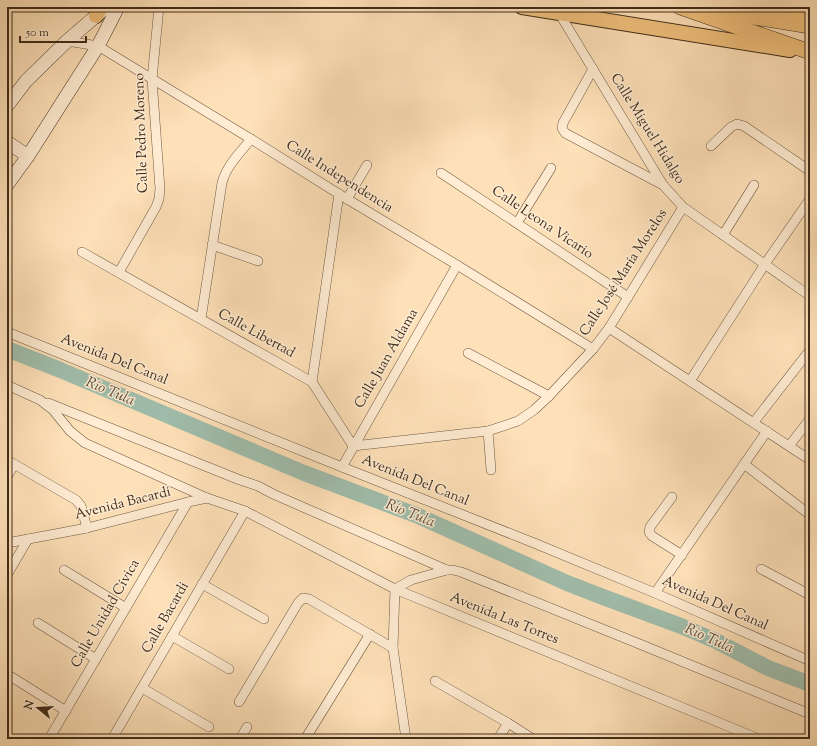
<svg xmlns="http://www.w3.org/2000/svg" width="817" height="746" font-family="'Sorts Mill Goudy',serif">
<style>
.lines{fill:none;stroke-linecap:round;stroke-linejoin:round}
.river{stroke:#a0bead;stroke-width:16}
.minor-casing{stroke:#6f5942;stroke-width:10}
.secondary-casing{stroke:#3f2c1a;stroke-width:14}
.primary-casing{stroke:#3f2c1a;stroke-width:16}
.trunk-casing{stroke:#3f2c1a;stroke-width:16}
.minor{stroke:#ffecd2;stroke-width:9}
.secondary{stroke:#ffecd2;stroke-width:13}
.primary{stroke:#f0c07c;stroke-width:14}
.trunk{stroke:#f0c07c;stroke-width:15}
.labels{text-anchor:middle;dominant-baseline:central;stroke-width:3;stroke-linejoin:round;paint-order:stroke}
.street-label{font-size:14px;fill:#3f2c1a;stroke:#ffecd2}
.water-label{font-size:15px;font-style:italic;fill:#57503f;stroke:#ffecd2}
</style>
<rect width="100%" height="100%" fill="#ffe1b9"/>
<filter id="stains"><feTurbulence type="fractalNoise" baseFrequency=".005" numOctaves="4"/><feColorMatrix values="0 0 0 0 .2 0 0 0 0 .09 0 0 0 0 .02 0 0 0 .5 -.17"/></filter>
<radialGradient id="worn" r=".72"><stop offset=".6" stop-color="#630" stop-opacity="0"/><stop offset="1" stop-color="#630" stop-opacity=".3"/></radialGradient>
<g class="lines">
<!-- river -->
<path class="river" d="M7 349 58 369 304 473 416 515 567 583 603 597 681 626 716 641 768 668 810 684"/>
<defs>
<g id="minor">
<path d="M559 13 663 185 683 207 810 296"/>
<path d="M67 41 98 46 251 139 347 199 457 265 593 349"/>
<path d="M593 69 563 123 562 128 565 133 663 185"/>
<path d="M711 146 731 127 737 124 744 126 810 171"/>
<path d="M441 173 628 297"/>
<path d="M347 199 367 165"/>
<path d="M517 223 551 168"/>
<path d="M723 235 754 185"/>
<path d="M212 245 258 261"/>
<path d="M82 252 312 382 353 446 488 431 518 421 534 410 549 396 593 349 609 328 628 297 683 207"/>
<path d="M119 272 156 207 159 199 160 189 152 79 159 7"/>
<path d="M201 319 222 183C226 166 240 153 251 139"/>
<path d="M609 328 810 460"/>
<path d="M7 332 342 467 534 543 655 593 810 661"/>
<path d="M468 353 549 396"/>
<path d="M690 381 765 264 810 199"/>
<path d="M312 382 339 194"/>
<path d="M7 385 40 400 53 410 70 431 85 443 207 498 245 511 395 589 759 739"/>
<path d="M48 403 240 480 258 486 273 494 447 570"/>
<path d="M754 422 810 350"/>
<path d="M488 431 491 470"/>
<path d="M789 446 810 419"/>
<path d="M7 460 76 500 81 506 87 528"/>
<path d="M744 464 810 515"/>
<path d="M342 467 457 265"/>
<path d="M7 477 14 465"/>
<path d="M672 497 650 527 649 532 652 536 682 555"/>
<path d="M7 543 87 528 188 502 207 498"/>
<path d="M761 569 810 595"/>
<path d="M64 570 126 608"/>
<path d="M7 575 28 539"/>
<path d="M202 584 264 619"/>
<path d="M655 593 767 431"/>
<path d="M38 623 96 659"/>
<path d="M172 636 229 669"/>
<path d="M10 676 66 711"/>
<path d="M435 681 508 723 533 739"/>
<path d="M142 688 209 727"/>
<path d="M239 702 298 603 303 598 309 599 393 648"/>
<path d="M307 736 370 634"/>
<path d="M49 739 188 502"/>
<path d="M112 739 245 511"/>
<path d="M240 739 247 727"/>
<path d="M406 739 393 648 395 589 411 580 447 570H453L461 572 642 645 810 714"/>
<path d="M498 739 508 723"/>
</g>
<g id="secondary">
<path d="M7 106 26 81 67 41 104 9"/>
<path d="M7 142 28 156"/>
<path d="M7 185 28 156 98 46 118 7"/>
</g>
<g id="primary">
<path d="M522 7 790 50"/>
<path d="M96 16 101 7"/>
</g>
<g id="trunk">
<path d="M680 7 810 52"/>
<path d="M770 7 810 13"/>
<path d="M711 10 810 26"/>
</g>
</defs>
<!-- minor casing -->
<use href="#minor" class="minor-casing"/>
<!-- secondary casing -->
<use href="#secondary" class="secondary-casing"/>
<!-- primary casing -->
<use href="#primary" class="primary-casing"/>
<!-- trunk casing -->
<use href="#trunk" class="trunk-casing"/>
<!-- minor -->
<use href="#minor" class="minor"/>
<!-- secondary -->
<use href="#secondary" class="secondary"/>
<!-- primary -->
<use href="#primary" class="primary"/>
<!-- trunk -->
<use href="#trunk" class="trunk"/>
</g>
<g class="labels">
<!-- street labels -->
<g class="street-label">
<text transform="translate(647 129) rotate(58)">Calle Miguel Hidalgo</text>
<text transform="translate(142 133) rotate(-92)">Calle Pedro Moreno</text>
<text transform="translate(339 177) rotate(32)">Calle Independencia</text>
<text transform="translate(542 223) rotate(34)">Calle Leona Vicario</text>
<text transform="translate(624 273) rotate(-57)">Calle José María Morelos</text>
<text transform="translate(256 334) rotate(29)">Calle Libertad</text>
<text transform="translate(387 359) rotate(-60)">Calle Juan Aldama</text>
<text transform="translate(114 360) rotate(22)">Avenida Del Canal</text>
<text transform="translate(415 481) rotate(22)">Avenida Del Canal</text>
<text transform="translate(123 504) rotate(-14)">Avenida Bacardí</text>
<text transform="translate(715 604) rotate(24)">Avenida Del Canal</text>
<text transform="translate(106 614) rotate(-60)">Calle Unidad Cívica</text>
<text transform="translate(166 618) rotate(-60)">Calle Bacardi</text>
<text transform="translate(504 619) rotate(22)">Avenida Las Torres</text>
</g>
<!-- water labels -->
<g class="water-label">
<text transform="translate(110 392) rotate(23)">Río Tula</text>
<text transform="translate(410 514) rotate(22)">Río Tula</text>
<text transform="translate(709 639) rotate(24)">Río Tula</text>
</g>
</g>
<!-- margin -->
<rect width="817" height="746" fill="none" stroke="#ffe1b9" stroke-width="24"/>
<rect x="8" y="8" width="801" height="730" fill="none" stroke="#3f2c1a" stroke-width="2"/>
<rect x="12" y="12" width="793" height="722" fill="none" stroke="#3f2c1a"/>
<!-- north arrow -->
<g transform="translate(38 708) rotate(288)" stroke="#ffecd2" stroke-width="3" paint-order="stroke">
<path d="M0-3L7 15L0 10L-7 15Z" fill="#3f2c1a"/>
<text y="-6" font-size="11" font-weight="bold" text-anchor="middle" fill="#3f2c1a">N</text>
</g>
<!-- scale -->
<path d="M20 36v6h66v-6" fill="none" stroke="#3f2c1a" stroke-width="2"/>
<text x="26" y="36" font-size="12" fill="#3f2c1a" stroke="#ffecd2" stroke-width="3" paint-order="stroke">50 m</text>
<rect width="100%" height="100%" filter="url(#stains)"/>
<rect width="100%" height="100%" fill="url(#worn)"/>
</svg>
